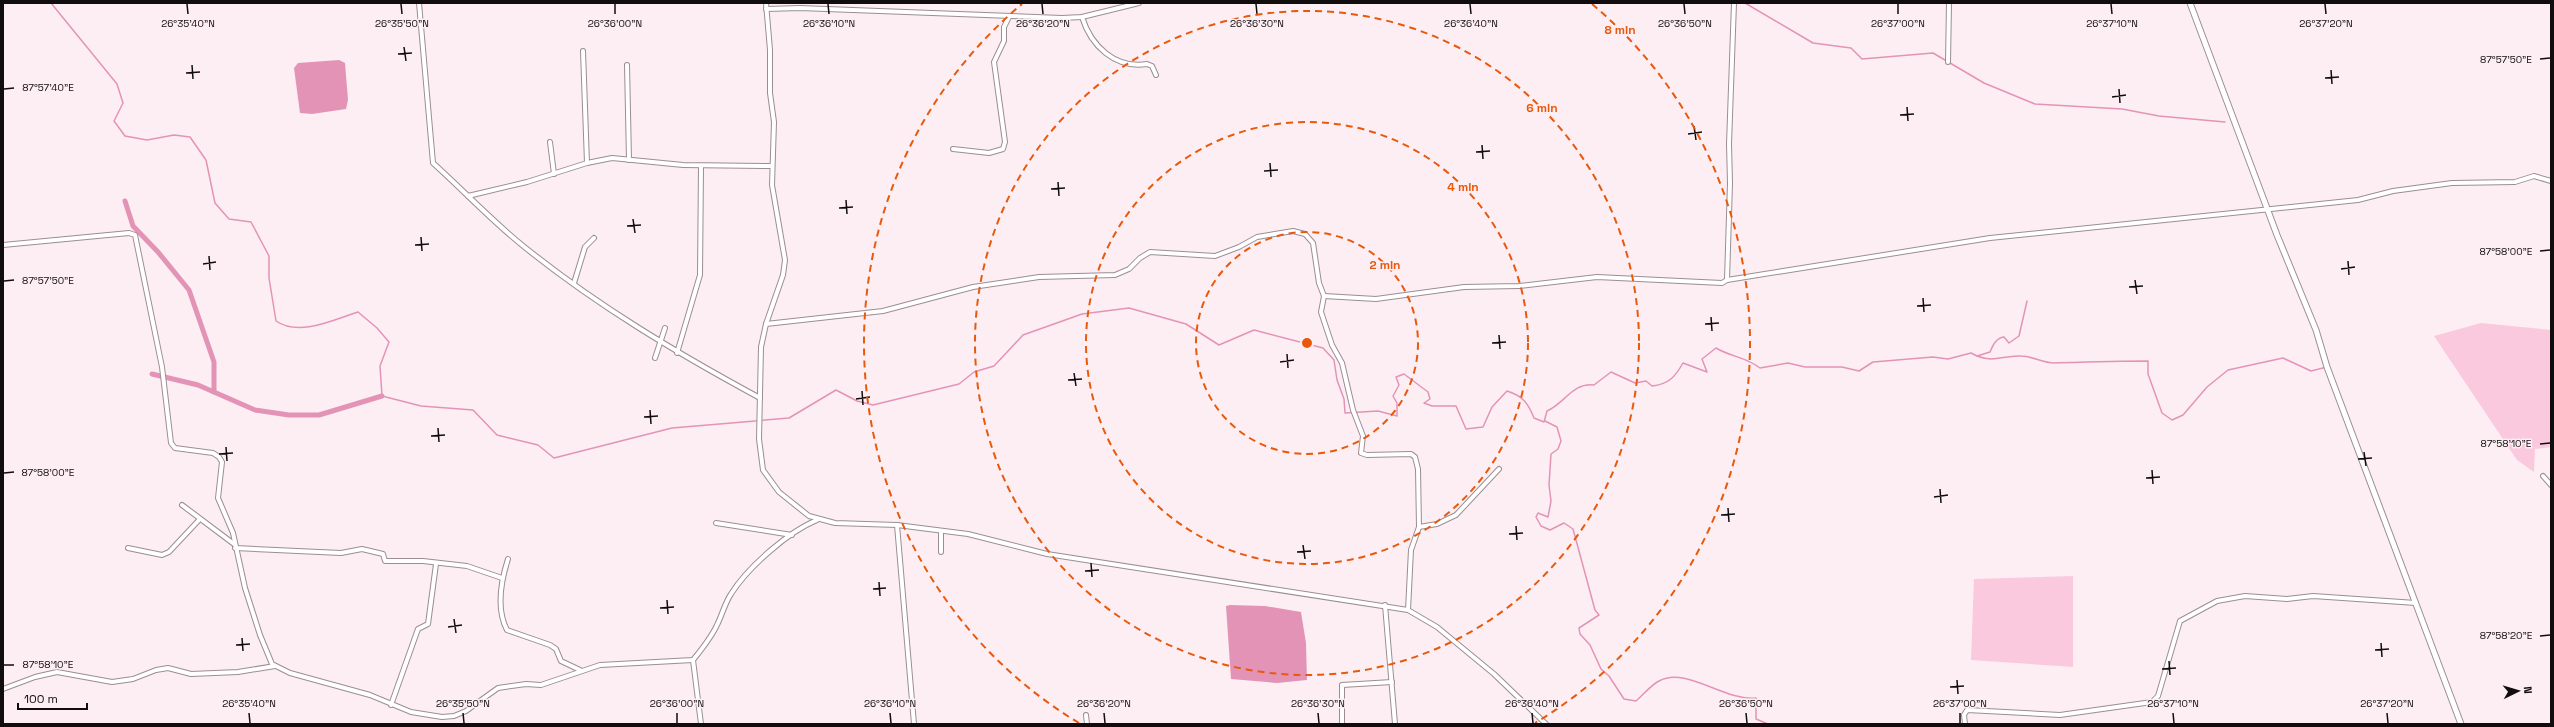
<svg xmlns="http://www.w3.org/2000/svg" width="2554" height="727" font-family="'Space Grotesk',sans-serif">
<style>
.green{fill:#fac9dd}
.water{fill:#e394b6}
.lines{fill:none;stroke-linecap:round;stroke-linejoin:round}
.stream{stroke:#e394b6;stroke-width:1.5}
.canal{stroke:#e394b6;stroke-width:5}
.minor-casing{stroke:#9b8e93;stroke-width:6}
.tertiary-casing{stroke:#9b8e93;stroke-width:7}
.minor{stroke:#fff;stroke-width:4}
.tertiary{stroke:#fff;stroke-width:5}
.ticks{fill:none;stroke:#110d0e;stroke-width:1.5}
.ring{fill:none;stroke:#e8590c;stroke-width:2;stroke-dasharray:7 5}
.ticks-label{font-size:10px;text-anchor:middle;fill:#110d0e;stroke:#fdeef4;stroke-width:3;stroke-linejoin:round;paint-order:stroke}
.centre{fill:#e8590c;stroke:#fdeef4;stroke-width:2}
.ring-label{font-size:12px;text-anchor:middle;font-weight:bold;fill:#e8590c;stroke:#fdeef4;stroke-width:3;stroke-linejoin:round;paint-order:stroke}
</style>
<rect width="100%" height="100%" fill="#fdeef4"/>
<!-- green -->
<g class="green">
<path d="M2481 323 2551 330V447L2535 449 2534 472 2517 460 2434 336Z"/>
<path d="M2073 576V667L1971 660 1974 579Z"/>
</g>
<!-- water -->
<g class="water">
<path d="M339 60 345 63 348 100 346 109 312 114 300 113 294 68 298 63Z"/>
<path d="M1230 605 1265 606 1301 612 1306 643 1307 680 1277 683 1231 679 1226 606Z"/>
</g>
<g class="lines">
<!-- stream -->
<g class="stream">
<path d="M51 3 117 84 123 103 114 121 125 136 147 140 174 135 190 137 206 160 215 203 229 219 251 222 269 256V278L276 321C299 337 333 320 358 312L377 328 389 342 380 366 382 396 421 406 473 410 497 435 538 445 554 458 672 428 789 418 836 390 857 401 873 405 959 384 974 372 994 366 1023 335 1082 314 1129 308 1186 324 1219 345 1254 330 1323 348 1334 360 1337 380 1344 399 1345 413 1378 411 1397 416V403L1393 396 1399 385 1396 377 1404 374 1428 392 1430 399 1424 403 1432 406H1456L1466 429 1483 427 1492 407 1507 391C1523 396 1528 403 1534 418L1544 422 1547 411C1564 404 1573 382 1594 385L1611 372 1635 383 1646 381 1652 386C1669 384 1675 377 1683 363L1707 372 1702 359 1716 348C1731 357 1746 357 1760 368L1788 363 1805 367H1842L1859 371 1873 362 1933 357 1948 359 1971 353C1993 365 2001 355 2021 356 2032 356 2043 363 2054 363 2086 362 2116 361 2148 361V374L2162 413 2172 420 2183 415 2207 387 2228 370 2283 358 2311 371 2327 367"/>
<path d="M1745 3 1813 43 1851 48 1862 59 1933 53 1984 83 2035 104 2122 109 2159 116 2225 122"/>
<path d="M1977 356 1990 352C1993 345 1996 338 2004 337L2009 343 2019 336 2027 301"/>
<path d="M1545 421 1557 427 1561 441 1558 449 1551 454 1549 485 1551 501 1548 517 1538 513 1536 517 1541 526 1550 530 1564 523 1573 529 1595 610 1599 615 1579 628 1580 634 1590 645 1601 669 1609 676 1624 699 1636 701C1643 695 1651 685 1659 681 1686 666 1724 701 1756 698V719L1768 724"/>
</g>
<!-- canal -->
<g class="canal">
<path d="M125 201 133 226 158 252 189 290 214 362V392"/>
<path d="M152 374 198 385 255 410 289 415H319L382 396"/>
</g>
<defs>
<g id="minor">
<path d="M419 3 433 163C463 190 491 220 522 245 596 305 677 353 760 398"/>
<path d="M766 3 770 50V93L774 122 772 185 785 260 783 275 766 324 761 347 759 439 763 470 779 492 809 516 835 523 897 525 968 534 1047 554 1408 610 1437 627 1494 674 1546 724"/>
<path d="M766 9 800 8 1062 18 1082 17 1139 3"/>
<path d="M1082 17C1091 46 1115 69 1147 64L1152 66 1156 75"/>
<path d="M583 51 587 163"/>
<path d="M1948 62 1949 3"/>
<path d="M627 65 629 160"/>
<path d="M550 142 554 174"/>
<path d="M953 149 989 153 1003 149 1005 142 994 62 1004 41V27L1009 17"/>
<path d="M468 196 527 182 587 163 612 158 683 165 771 166"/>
<path d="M3 245 129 233 135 235 162 367 171 443 175 448 213 453 219 457 222 462 218 498 233 533 245 588 260 635 272 664 290 673 370 695 411 712 442 717 454 716 466 711 498 688 526 684 541 685 600 665 693 660C702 649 711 638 717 625 722 615 725 603 731 594 748 567 788 532 817 520"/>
<path d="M1727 280 1990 238 2358 200 2393 191 2452 183 2515 182 2534 176 2551 181"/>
<path d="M574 283 585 247 594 238"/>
<path d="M1324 296 1376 299 1464 287 1519 286 1597 277 1722 283 1727 280 1730 183 1729 144 1734 3"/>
<path d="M766 324 883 311 973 287 1039 277 1115 275 1129 269 1140 258 1150 252 1215 256 1239 247 1257 237 1293 231 1305 234 1313 243 1319 283 1324 296 1321 312 1332 345 1342 363 1353 410 1363 436 1361 453 1367 455 1411 454 1415 457 1418 469 1419 527 1411 550 1408 610"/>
<path d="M677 353 700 275 701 166"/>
<path d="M655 358 665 328"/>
<path d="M2543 476 2551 485"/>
<path d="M182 505 234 544"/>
<path d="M716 523 792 535"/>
<path d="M897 525 914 724"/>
<path d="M1419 527 1437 524 1456 515 1499 469"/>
<path d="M941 531V552"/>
<path d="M128 548 162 555 169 552 199 520"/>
<path d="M235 548 341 553 362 549 383 554 385 561H423L467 566 502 578"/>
<path d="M508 559C501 581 496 609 507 630L550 645 556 649 561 661 580 670"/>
<path d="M1385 605 1395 724"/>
<path d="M693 660 701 724"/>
<path d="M3 689 35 677 57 672 112 682 133 679 156 670 168 668 191 674 238 672 275 666"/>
<path d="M391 705 418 629 428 624 436 564"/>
<path d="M1086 715 1087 724"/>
<path d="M1342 724V685L1392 682"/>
<path d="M1965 724 1964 715 1967 710 2060 715 2152 702 2158 696 2180 621 2217 601 2245 596 2287 599 2313 596 2416 603"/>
</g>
<path id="tertiary" d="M2190 3 2277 235 2316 330 2327 367 2461 724"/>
</defs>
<!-- minor casing -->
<use href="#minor" class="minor-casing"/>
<!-- tertiary casing -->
<use href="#tertiary" class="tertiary-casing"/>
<!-- minor -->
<use href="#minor" class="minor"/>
<!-- tertiary -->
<use href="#tertiary" class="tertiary"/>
</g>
<!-- ticks -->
<path class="ticks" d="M187 4 188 14M401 4 402 14M615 4V14M828 4 829 14M1042 4 1043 14M1256 4 1257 14M1470 4 1471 14M1684 4 1685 14M1898 4V14M2111 4 2112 14M2325 4 2326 14M404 47 406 61M398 54 412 53M2540 59 2550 58M192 65 193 79M2331 70 2332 84M186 73 200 72M2325 78 2339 77M4 89 14 88M2119 89 2120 103M2112 97 2126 95M1907 107 1908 121M1900 115 1914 114M1694 126 1696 140M1688 134 1702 132M1482 145 1483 159M1476 152 1490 151M1270 163 1271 177M1264 171 1278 170M1058 182 1059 196M1051 189 1065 188M846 200 847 214M839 208 853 207M633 219 635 233M627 226 641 225M421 237 422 251M415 245 429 244M2540 251 2550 250M209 256 210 270M2348 261 2349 275M203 264 216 262M2341 269 2355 267M2135 280 2137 294M4 281 14 280M2129 287 2143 286M1923 298 1924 312M1917 306 1931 305M1711 317 1712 331M1705 324 1719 323M1499 335 1500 349M1492 343 1506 342M1287 354 1288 368M1280 362 1294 360M1074 373 1076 386M1068 380 1082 379M862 391 863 405M856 399 870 397M650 410 651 424M644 417 658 416M438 428 439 442M431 436 445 435M2540 444 2550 443M226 447 227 461M2364 452 2366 466M219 454 233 453M2358 459 2372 458M2152 470 2153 484M4 473 14 472M2146 478 2160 477M1940 489 1941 503M1934 497 1948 495M1728 508 1729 522M1721 515 1735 514M1516 526 1517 540M1509 534 1523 533M1303 545 1305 559M1297 552 1311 551M1091 563 1092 577M1085 571 1099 570M879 582 880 596M873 589 886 588M667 600 668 614M660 608 674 607M454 619 456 633M448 627 462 625M2540 636 2550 635M242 638 243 651M2381 643 2382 657M236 645 250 644M2375 650 2389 649M2169 661 2170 675M4 665H14M2162 669 2176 668M1957 680 1958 694M1950 687 1964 686M249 713 250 723M463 713 464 723M677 713V723M890 713 891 723M1104 713 1105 723M1318 713 1319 723M1532 713 1533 723M1746 713 1747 723M1960 713V723M2173 713 2174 723M2387 713 2388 723"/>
<!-- distance rings -->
<g class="ring">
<circle cx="1307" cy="343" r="111"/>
<circle cx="1307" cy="343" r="221"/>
<circle cx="1307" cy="343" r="332"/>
<path d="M1079 723A443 443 0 0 1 1022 4M1592 4A443 443 0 0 1 1535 723"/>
</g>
<g class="ticks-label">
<text x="188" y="27">26°35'40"N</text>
<text x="402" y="27">26°35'50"N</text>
<text x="615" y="27">26°36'00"N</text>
<text x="829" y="27">26°36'10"N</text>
<text x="1043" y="27">26°36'20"N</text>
<text x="1257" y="27">26°36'30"N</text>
<text x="1471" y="27">26°36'40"N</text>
<text x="1685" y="27">26°36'50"N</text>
<text x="1898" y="27">26°37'00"N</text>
<text x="2112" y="27">26°37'10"N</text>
<text x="2326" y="27">26°37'20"N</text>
<text x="2506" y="63">87°57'50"E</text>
<text x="48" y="91">87°57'40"E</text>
<text x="2506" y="255">87°58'00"E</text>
<text x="48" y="284">87°57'50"E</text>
<text x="2506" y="447">87°58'10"E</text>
<text x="48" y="476">87°58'00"E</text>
<text x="2506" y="639">87°58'20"E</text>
<text x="48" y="668">87°58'10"E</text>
<text x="249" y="707">26°35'40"N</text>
<text x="463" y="707">26°35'50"N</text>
<text x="677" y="707">26°36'00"N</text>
<text x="890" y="707">26°36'10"N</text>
<text x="1104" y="707">26°36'20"N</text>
<text x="1318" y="707">26°36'30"N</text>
<text x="1532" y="707">26°36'40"N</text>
<text x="1746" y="707">26°36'50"N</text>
<text x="1960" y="707">26°37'00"N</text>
<text x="2173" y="707">26°37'10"N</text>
<text x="2387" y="707">26°37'20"N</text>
</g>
<circle cx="1307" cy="343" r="6" class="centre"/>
<g class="ring-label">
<text x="1620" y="34">8 min</text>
<text x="1542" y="112">6 min</text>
<text x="1463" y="191">4 min</text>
<text x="1385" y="269">2 min</text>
</g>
<!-- border -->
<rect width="2554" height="727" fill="none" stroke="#110d0e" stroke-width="8"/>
<!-- north arrow -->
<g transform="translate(2518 691) rotate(85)" stroke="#fdeef4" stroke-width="3" paint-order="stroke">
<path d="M0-3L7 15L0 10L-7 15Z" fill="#110d0e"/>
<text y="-6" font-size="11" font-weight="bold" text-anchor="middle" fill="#110d0e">N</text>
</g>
<!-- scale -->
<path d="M18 703v6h69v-6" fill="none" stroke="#110d0e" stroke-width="2"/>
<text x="24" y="703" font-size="12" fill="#110d0e" stroke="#fdeef4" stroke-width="3" paint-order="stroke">100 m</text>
</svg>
